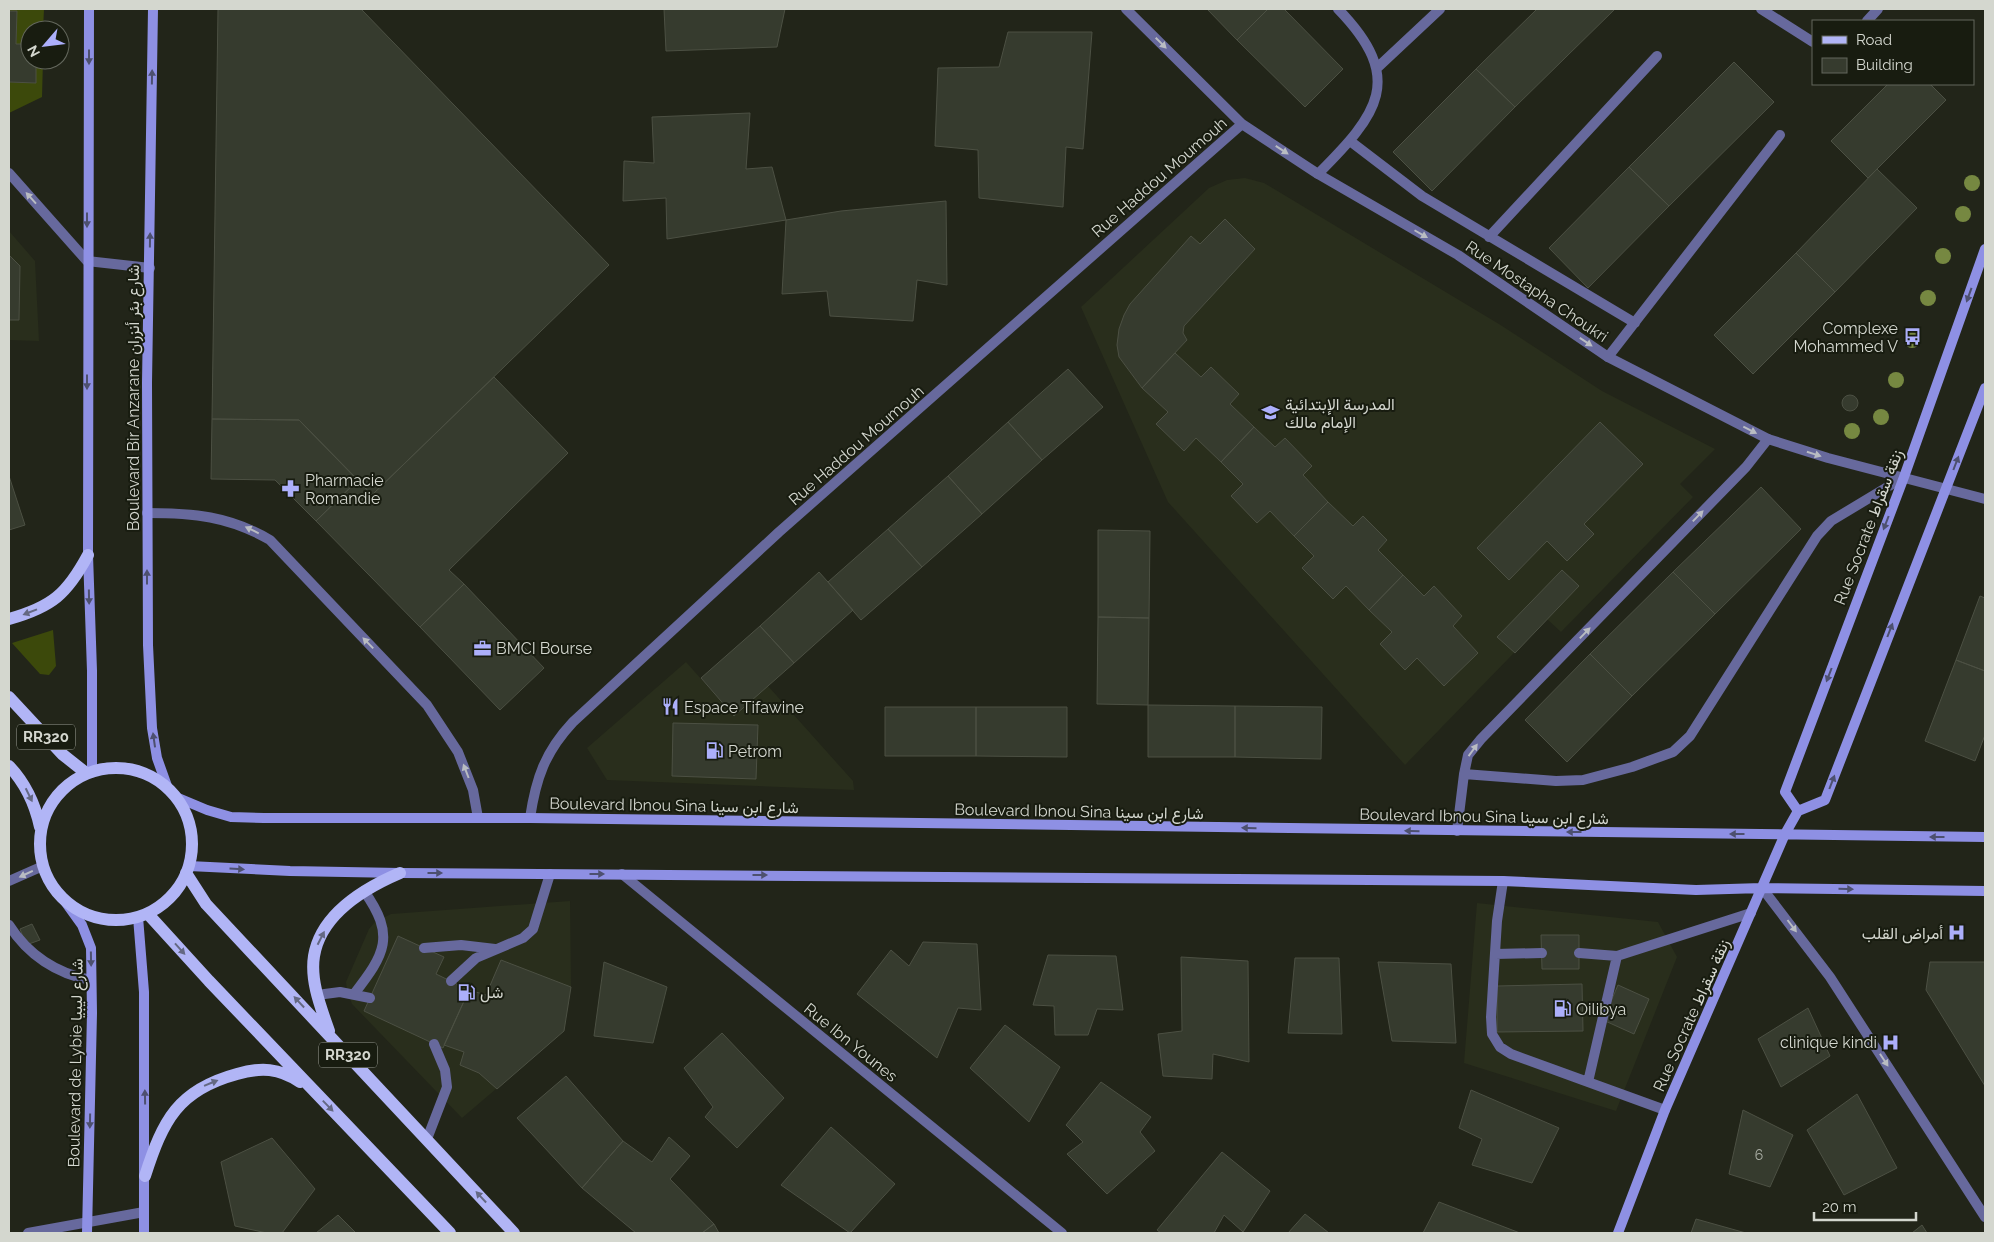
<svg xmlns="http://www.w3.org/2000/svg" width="1994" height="1242" font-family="Raleway,Vazirmatn,sans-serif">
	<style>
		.built { fill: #292e1c }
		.green { fill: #3c490b }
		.building { fill: #363b2e; stroke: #4c5043 }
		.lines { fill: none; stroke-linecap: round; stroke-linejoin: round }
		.lane { stroke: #67699d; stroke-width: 10 }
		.street { stroke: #67699d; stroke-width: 10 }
		.secondary { stroke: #8e90e4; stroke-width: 10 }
		.primary { stroke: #b1b5f6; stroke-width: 12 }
		.tree { fill: #768841 }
		.oneway { fill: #b9bcc2 }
		.oneway2 { fill: #4d506f }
		.oneway3 { fill: #646883 }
		.labels { text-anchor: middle; stroke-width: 4; stroke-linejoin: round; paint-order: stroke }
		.number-label { font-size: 14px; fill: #acb0a7 }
		.shield { fill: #181c10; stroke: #9c9f96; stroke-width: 1 }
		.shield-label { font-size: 15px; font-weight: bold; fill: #d4d7cf }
		.street-label { font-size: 16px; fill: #d4d7cf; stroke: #181c10 }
		.poi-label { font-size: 16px; fill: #d4d7cf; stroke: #181c10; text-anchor: start }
	</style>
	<rect width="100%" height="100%" fill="#222519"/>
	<path class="built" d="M1245,178L1264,183L1499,324L1602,391L1715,449L1680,484L1693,497L1561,632L1547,619L1405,765L1168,502L1081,307L1209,188L1227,180Z
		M9,231L35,261L39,341L9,340Z
		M686,662L734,716L768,686L853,781L854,790L607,780L587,748Z
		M570,901L571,987L564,1031L462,1118L352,1004L347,990L346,982L369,929L375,922L391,914Z
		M1477,903L1658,922L1677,957L1616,1111L1464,1063Z"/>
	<path class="green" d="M9,9H44L43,30H30V44H16L17,12L9,11Z
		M36,60H43L42,97L9,113V82L35,83Z
		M53,630L56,666L49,675L40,674L12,643Z"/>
	<path class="building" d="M218,9H361L609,265L372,495L299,420L212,419Z
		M664,9H785L777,47L666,51Z
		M1207,9H1268L1237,40Z
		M1268,9H1284L1343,69L1305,107L1237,40Z
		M1537,9H1615L1515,107L1476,69Z
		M9,11H17L16,44H30V60H36V83L9,82Z
		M1008,32H1092L1083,149L1066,147L1063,207L979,198L978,150L935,146L938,68L999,67Z
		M1734,62L1774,102L1669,206L1629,167Z
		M1476,69L1515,107L1432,191L1393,152Z
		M1888,84H1930L1946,100L1868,178L1831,141Z
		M750,113L746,169L772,167L786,220L667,239L666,198L623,201L624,161L654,163L652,117Z
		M1629,167L1669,206L1588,288L1549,248Z
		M1877,169L1917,208L1835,292L1796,253Z
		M946,201L947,285L917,280L913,321L830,316L827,291L782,294L786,220L841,211Z
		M1225,219L1255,249L1184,326L1183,333L1187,340L1142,388L1119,357L1117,345L1119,329L1124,315L1130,304L1191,236L1200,244Z
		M1796,253L1835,292L1753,374L1714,335Z
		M9,255L20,266L19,320H9Z
		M1175,353L1201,377L1211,367L1239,394L1230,404L1254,427L1221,462L1196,438L1184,451L1156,424L1168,412L1142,388Z
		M1068,369L1103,407L1042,460L1008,422Z
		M494,377L568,453L449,570L464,584L420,627L316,521L358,480L372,495Z
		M1842 403a8 8 0 1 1 16 0a8 8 0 1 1-16 0Z
		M212,419L299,420L358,480L316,521L275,480L211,479Z
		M1008,422L1042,460L982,514L948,476Z
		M1600,422L1643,464L1584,524L1594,534L1567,561L1547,541L1509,580L1477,548Z
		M1254,427L1275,447L1285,438L1312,466L1303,475L1328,502L1294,536L1270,511L1257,523L1231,496L1243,484L1221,462Z
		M9,476L25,525L9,530Z
		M948,476L982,514L922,567L888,529Z
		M1761,487L1801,529L1715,614L1673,572Z
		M1328,502L1353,526L1363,516L1387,540L1378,550L1403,575L1369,610L1346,586L1333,599L1302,568L1314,556L1294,536Z
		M888,529L922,567L861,620L828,582Z
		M1098,530L1150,531L1149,618L1098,617Z
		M1562,570L1579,586L1515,653L1497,637Z
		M819,572L853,610L794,663L760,626Z
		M1673,572L1715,614L1632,696L1590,654Z
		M1403,575L1424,596L1434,586L1462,616L1453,626L1478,653L1444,686L1417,658L1405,670L1380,644L1392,632L1369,610Z
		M464,584L544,668L500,710L420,627Z
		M1980,596L1985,598V671L1956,660Z
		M1098,617L1149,618L1148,705L1097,704Z
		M760,626L794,663L734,716L701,678Z
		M1590,654L1632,696L1567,762L1525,720Z
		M1956,660L1985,671V735L1975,761L1925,741Z
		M1148,705L1235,706V757H1148Z
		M1235,706L1322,707L1321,759L1235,757Z
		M885,707H976V756H885Z
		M976,707H1067V757L976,756Z
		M673,723L758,725L756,779L672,776Z
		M32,924L40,940L26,945L20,929Z
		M1541,935H1579V969H1542Z
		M398,936L444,957L436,974L469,990L443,1048L364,1011Z
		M923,942L977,944L981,1010L958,1008L937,1058L857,994L891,950L909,966Z
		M1048,955L1116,956L1123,1010L1097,1009L1088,1035H1055L1054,1006L1033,1005Z
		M1181,957L1248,961L1249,1062L1213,1054L1212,1079L1163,1076L1158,1034L1182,1031Z
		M1295,958H1339L1342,1034L1288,1033Z
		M501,960L571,987L564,1031L497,1089L479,1073L460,1065L464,1052L444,1045L469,990L486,995Z
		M604,962L667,987L653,1043L594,1036Z
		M1378,962L1451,964L1456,1043L1392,1041Z
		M1930,962H1985V1086L1926,990Z
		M1582,984L1583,1031L1497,1032V986Z
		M1618,985L1649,999L1634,1034L1603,1020Z
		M1808,1008L1830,1056L1781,1087L1758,1039Z
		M1005,1025L1060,1067L1029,1122L970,1068Z
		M722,1033L784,1098L737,1148L705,1117L713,1107L684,1068Z
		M566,1076L623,1141L582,1188L517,1118Z
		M1101,1082L1151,1117L1140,1132L1155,1151L1107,1194L1067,1154L1083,1142L1066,1125Z
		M1471,1090L1559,1128L1532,1183L1472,1165L1482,1139L1459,1128Z
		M1857,1094L1897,1168L1844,1195L1807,1130Z
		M1743,1110L1793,1135L1770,1187L1729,1174Z
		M831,1127L895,1184L850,1233L781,1185Z
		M669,1137L690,1156L670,1179L714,1224L702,1233H636L582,1188L623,1141L652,1162Z
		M272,1138L315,1189L282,1233H267L235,1226L221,1162Z
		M1222,1152L1270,1191L1243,1232L1224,1215L1214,1233H1161L1157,1230Z
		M1439,1202L1520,1233H1423Z
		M1305,1214L1329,1233H1288Z
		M338,1215L356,1233H316Z
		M1696,1219L1746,1233H1691Z
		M714,1224L719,1233H702Z
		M1922,1225L1927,1233H1912Z"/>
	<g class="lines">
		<path class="lane" d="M1761,9L1813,42
			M1867,21L1878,9
			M1377,68L1440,9
			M1350,141L1422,196L1635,323
			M1318,174C1378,114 1406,79 1338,9
			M1489,237L1657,56
			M1608,357L1780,135
			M147,513C193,513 229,516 270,540L427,705L458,752L473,790L478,818
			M1464,774L1556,781L1583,780L1632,767L1673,752L1690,736L1817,536L1831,521L1904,477
			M1457,831L1464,774L1468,755L1481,739L1746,467L1768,439
			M1503,881L1497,921L1491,1017L1492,1034L1500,1047L1511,1054L1665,1110
			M9,925C28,955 57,974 91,980
			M424,948L461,945L495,949
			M1579,953L1617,956
			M1495,954L1542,953
			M451,981L476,958L523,938L533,929L550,874
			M354,994C385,954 396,936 364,891
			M317,995L340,992L370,998
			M1588,1082L1617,956L1751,913
			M427,1139L447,1087L445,1070L434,1044"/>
		<path class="street" d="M1126,9L1242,124L1318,174L1458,255L1608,357L1768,439L1828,458L1985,499
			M9,173L87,261L150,268
			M530,818C536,778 545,752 573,722L779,532L1242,124
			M622,874L1062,1233
			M9,881L43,866
			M1762,888L1830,977L1985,1217
			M28,1233L144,1212"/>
		<path class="secondary" d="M89,9L88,555L92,671V771
			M153,9L147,383L148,645L152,728L157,758L167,786
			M176,797L207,810L231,817L264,818H530L1985,837
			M1798,811L1785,792L1904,477L1985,249
			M189,866L290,871L400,873L1503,881L1696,890L1762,888L1985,891
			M64,900L82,925L91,948L92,1013L87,1233
			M138,917L144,992V1233
			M1618,1233L1665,1110L1785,834L1798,811L1825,800L1985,388"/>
		<path class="primary" d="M9,619C52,607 67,594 88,555
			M9,697L62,754L86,773
			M9,766C26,784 35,804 40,827
			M40 844a76 76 0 1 1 152 0a76 76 0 1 1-152 0Z
			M186,873L206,904L514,1233
			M148,914L209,981L450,1233
			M329,1031C321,1008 310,981 314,956C321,914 365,888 400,873
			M145,1176C163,1120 178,1090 237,1074C261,1067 279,1068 300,1082"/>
	</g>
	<g class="tree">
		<circle cx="1972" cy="183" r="8"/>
		<circle cx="1963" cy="214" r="8"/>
		<circle cx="1943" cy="256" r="8"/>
		<circle cx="1928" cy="298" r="8"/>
		<circle cx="1912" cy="340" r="8"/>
		<circle cx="1896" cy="380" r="8"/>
		<circle cx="1881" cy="417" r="8"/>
		<circle cx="1852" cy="431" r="8"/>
	</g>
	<defs><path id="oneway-solid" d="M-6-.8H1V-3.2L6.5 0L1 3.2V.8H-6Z" transform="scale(1.25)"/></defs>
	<g class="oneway">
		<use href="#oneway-solid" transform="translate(1161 43) rotate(45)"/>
		<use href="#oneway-solid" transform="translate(1282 150) rotate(33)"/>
		<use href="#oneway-solid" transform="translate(31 198) rotate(-132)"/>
		<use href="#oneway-solid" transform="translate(1421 234) rotate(30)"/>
		<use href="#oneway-solid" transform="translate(1586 342) rotate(34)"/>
		<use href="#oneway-solid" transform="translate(1750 430) rotate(27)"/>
		<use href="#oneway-solid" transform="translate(1814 454) rotate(18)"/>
		<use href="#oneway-solid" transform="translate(1698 516) rotate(-46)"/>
		<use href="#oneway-solid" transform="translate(252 530) rotate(-154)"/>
		<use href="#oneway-solid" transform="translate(1585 633) rotate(-46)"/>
		<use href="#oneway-solid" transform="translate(368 643) rotate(-134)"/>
		<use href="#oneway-solid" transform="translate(1473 750) rotate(-54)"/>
		<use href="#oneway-solid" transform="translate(466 771) rotate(-111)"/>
		<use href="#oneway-solid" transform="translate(26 874) rotate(155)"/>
		<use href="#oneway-solid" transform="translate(1792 926) rotate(53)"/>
		<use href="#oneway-solid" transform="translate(1884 1060) rotate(57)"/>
	</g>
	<g class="oneway2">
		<use href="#oneway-solid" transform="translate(89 57) rotate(90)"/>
		<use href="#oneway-solid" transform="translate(152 77) rotate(-89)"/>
		<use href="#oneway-solid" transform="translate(87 220) rotate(90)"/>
		<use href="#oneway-solid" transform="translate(150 240) rotate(-89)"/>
		<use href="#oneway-solid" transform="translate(1969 295) rotate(110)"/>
		<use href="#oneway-solid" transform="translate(87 382) rotate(90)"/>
		<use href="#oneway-solid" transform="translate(1956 463) rotate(-69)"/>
		<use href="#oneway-solid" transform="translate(1886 523) rotate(111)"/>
		<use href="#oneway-solid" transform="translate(147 577) rotate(-90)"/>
		<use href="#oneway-solid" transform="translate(89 597) rotate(89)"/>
		<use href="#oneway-solid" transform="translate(1890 630) rotate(-69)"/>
		<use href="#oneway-solid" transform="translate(1829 675) rotate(111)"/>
		<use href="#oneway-solid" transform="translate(154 740) rotate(-98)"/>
		<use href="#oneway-solid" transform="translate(1832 782) rotate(-69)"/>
		<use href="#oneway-solid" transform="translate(1249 828) rotate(-179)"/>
		<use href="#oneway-solid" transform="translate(1412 831) rotate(-179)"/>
		<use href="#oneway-solid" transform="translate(1574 832) rotate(-180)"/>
		<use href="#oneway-solid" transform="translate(1737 834) rotate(-180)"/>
		<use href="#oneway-solid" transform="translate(1937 837) rotate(-180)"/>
		<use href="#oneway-solid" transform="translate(237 869) rotate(3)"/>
		<use href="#oneway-solid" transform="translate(435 873)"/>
		<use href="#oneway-solid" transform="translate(597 874)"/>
		<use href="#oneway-solid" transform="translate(760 875)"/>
		<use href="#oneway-solid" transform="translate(1846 889) rotate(1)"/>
		<use href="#oneway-solid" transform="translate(91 959) rotate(89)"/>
		<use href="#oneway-solid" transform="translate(145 1097) rotate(-91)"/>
		<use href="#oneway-solid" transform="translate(90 1121) rotate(91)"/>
	</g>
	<g class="oneway3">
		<use href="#oneway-solid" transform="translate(30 612) rotate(159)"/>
		<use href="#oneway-solid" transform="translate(29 795) rotate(64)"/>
		<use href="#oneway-solid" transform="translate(321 938) rotate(-63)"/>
		<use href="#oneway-solid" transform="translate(180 949) rotate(48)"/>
		<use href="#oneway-solid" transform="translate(299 1002) rotate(-133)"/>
		<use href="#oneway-solid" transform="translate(211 1083) rotate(-22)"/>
		<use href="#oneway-solid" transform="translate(328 1106) rotate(46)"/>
		<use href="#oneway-solid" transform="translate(481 1197) rotate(-133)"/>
	</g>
	<defs>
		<symbol id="bus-bare" viewBox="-9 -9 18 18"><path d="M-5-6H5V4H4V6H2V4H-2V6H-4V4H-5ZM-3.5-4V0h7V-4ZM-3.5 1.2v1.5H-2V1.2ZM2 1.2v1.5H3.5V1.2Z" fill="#acaffb" stroke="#181c10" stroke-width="2.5" paint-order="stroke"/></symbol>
		<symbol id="school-bare" viewBox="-9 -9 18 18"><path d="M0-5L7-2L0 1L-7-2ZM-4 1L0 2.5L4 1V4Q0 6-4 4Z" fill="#acaffb" stroke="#181c10" stroke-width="2.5" paint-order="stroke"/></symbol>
		<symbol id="pharmacy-bare" viewBox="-9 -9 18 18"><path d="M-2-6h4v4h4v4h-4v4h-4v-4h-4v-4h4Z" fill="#acaffb" stroke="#181c10" stroke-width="2.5" paint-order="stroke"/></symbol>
		<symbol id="office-bare" viewBox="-9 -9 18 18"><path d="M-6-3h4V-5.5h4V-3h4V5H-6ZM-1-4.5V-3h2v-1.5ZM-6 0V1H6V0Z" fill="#acaffb" stroke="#181c10" stroke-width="2.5" paint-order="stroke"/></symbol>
		<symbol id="restaurant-bare" viewBox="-9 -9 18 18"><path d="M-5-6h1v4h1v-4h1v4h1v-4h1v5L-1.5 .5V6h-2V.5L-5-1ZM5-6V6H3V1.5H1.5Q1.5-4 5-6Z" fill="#acaffb" stroke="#181c10" stroke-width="2.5" paint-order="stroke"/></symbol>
		<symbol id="fuel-bare" viewBox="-9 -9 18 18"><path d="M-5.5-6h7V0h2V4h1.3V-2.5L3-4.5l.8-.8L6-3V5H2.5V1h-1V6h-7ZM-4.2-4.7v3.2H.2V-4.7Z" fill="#acaffb" stroke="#181c10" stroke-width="2.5" paint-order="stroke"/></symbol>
		<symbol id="hospital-bare" viewBox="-9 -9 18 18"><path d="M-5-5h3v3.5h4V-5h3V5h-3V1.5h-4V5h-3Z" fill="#acaffb" stroke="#181c10" stroke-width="2.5" paint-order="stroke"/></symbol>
	</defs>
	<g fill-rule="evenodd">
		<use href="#bus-bare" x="1900" y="324" width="25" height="25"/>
		<use href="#school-bare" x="1258" y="400" width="25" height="25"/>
		<use href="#pharmacy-bare" x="278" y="476" width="25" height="25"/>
		<use href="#office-bare" x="470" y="636" width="25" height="25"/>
		<use href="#restaurant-bare" x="658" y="694" width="25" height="25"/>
		<use href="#fuel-bare" x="702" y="738" width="25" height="25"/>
		<use href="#hospital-bare" x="1944" y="920" width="25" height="25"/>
		<use href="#fuel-bare" x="454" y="980" width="25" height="25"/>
		<use href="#fuel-bare" x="1550" y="996" width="25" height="25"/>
		<use href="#hospital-bare" x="1878" y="1030" width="25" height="25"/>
	</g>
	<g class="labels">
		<g class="number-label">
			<text x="1759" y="1160">6</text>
		</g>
		<g class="shield">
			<rect x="17" y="724.5" width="58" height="25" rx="4"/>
			<rect x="319" y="1042.5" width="58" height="25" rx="4"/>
		</g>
		<g class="shield-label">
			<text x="46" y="742">RR320</text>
			<text x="348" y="1060">RR320</text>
		</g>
		<g class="street-label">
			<text transform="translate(1159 177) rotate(-41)" y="6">Rue Haddou Moumouh</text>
			<text transform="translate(1537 291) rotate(34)" y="6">Rue Mostapha Choukri</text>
			<text transform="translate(133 398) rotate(-90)" y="6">Boulevard Bir Anzarane شارع بئر أنزران</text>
			<text transform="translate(856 445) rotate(-41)" y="6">Rue Haddou Moumouh</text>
			<text transform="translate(1868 527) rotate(-69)" y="6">Rue Socrate زنقة سقراط</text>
			<text transform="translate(674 805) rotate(1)" y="6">Boulevard Ibnou Sina شارع ابن سينا</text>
			<text transform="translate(1079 811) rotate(1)" y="6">Boulevard Ibnou Sina شارع ابن سينا</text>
			<text transform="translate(1484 816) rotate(1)" y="6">Boulevard Ibnou Sina شارع ابن سينا</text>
			<text transform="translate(1691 1015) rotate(-66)" y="6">Rue Socrate زنقة سقراط</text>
			<text transform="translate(851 1042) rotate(39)" y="6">Rue Ibn Younes</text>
			<text transform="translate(75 1063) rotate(-89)" y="6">Boulevard de Lybie شارع ليبيا</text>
		</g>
		<g class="poi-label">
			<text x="1898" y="334" text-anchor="end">Complexe<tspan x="1898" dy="18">Mohammed V</tspan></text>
			<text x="1285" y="410">المدرسة الإبتدائية<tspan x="1285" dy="18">الإمام مالك</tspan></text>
			<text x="305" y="486">Pharmacie<tspan x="305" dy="18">Romandie</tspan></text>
			<text x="496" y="654">BMCI Bourse</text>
			<text x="684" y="713">Espace Tifawine</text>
			<text x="728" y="757">Petrom</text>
			<text x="1943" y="939" text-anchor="end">أمراض القلب</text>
			<text x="480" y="998">شل</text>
			<text x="1576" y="1015">Oilibya</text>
			<text x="1877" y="1048" text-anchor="end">clinique kindi</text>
		</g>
	</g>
	<rect width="1994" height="1242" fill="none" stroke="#d4d7cf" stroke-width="20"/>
	<rect x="1812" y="20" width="162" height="65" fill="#181c10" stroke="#63675c"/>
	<rect x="1822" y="36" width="25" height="8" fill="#b1b5f6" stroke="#63675c"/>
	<text x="1856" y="45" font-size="15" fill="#d4d7cf">Road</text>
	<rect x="1822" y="58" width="25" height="15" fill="#363b2e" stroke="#63675c"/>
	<text x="1856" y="70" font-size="15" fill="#d4d7cf">Building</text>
	<g transform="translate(45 45) rotate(242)"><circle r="24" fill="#181c10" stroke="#63675c"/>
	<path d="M0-4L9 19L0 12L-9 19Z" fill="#acaffb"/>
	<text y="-8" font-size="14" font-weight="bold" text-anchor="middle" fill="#d4d7cf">N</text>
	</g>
	<path d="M1814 1212v8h102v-8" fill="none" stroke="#d4d7cf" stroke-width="2.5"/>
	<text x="1822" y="1212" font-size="15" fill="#d4d7cf" stroke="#181c10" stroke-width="4" paint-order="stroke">20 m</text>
</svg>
